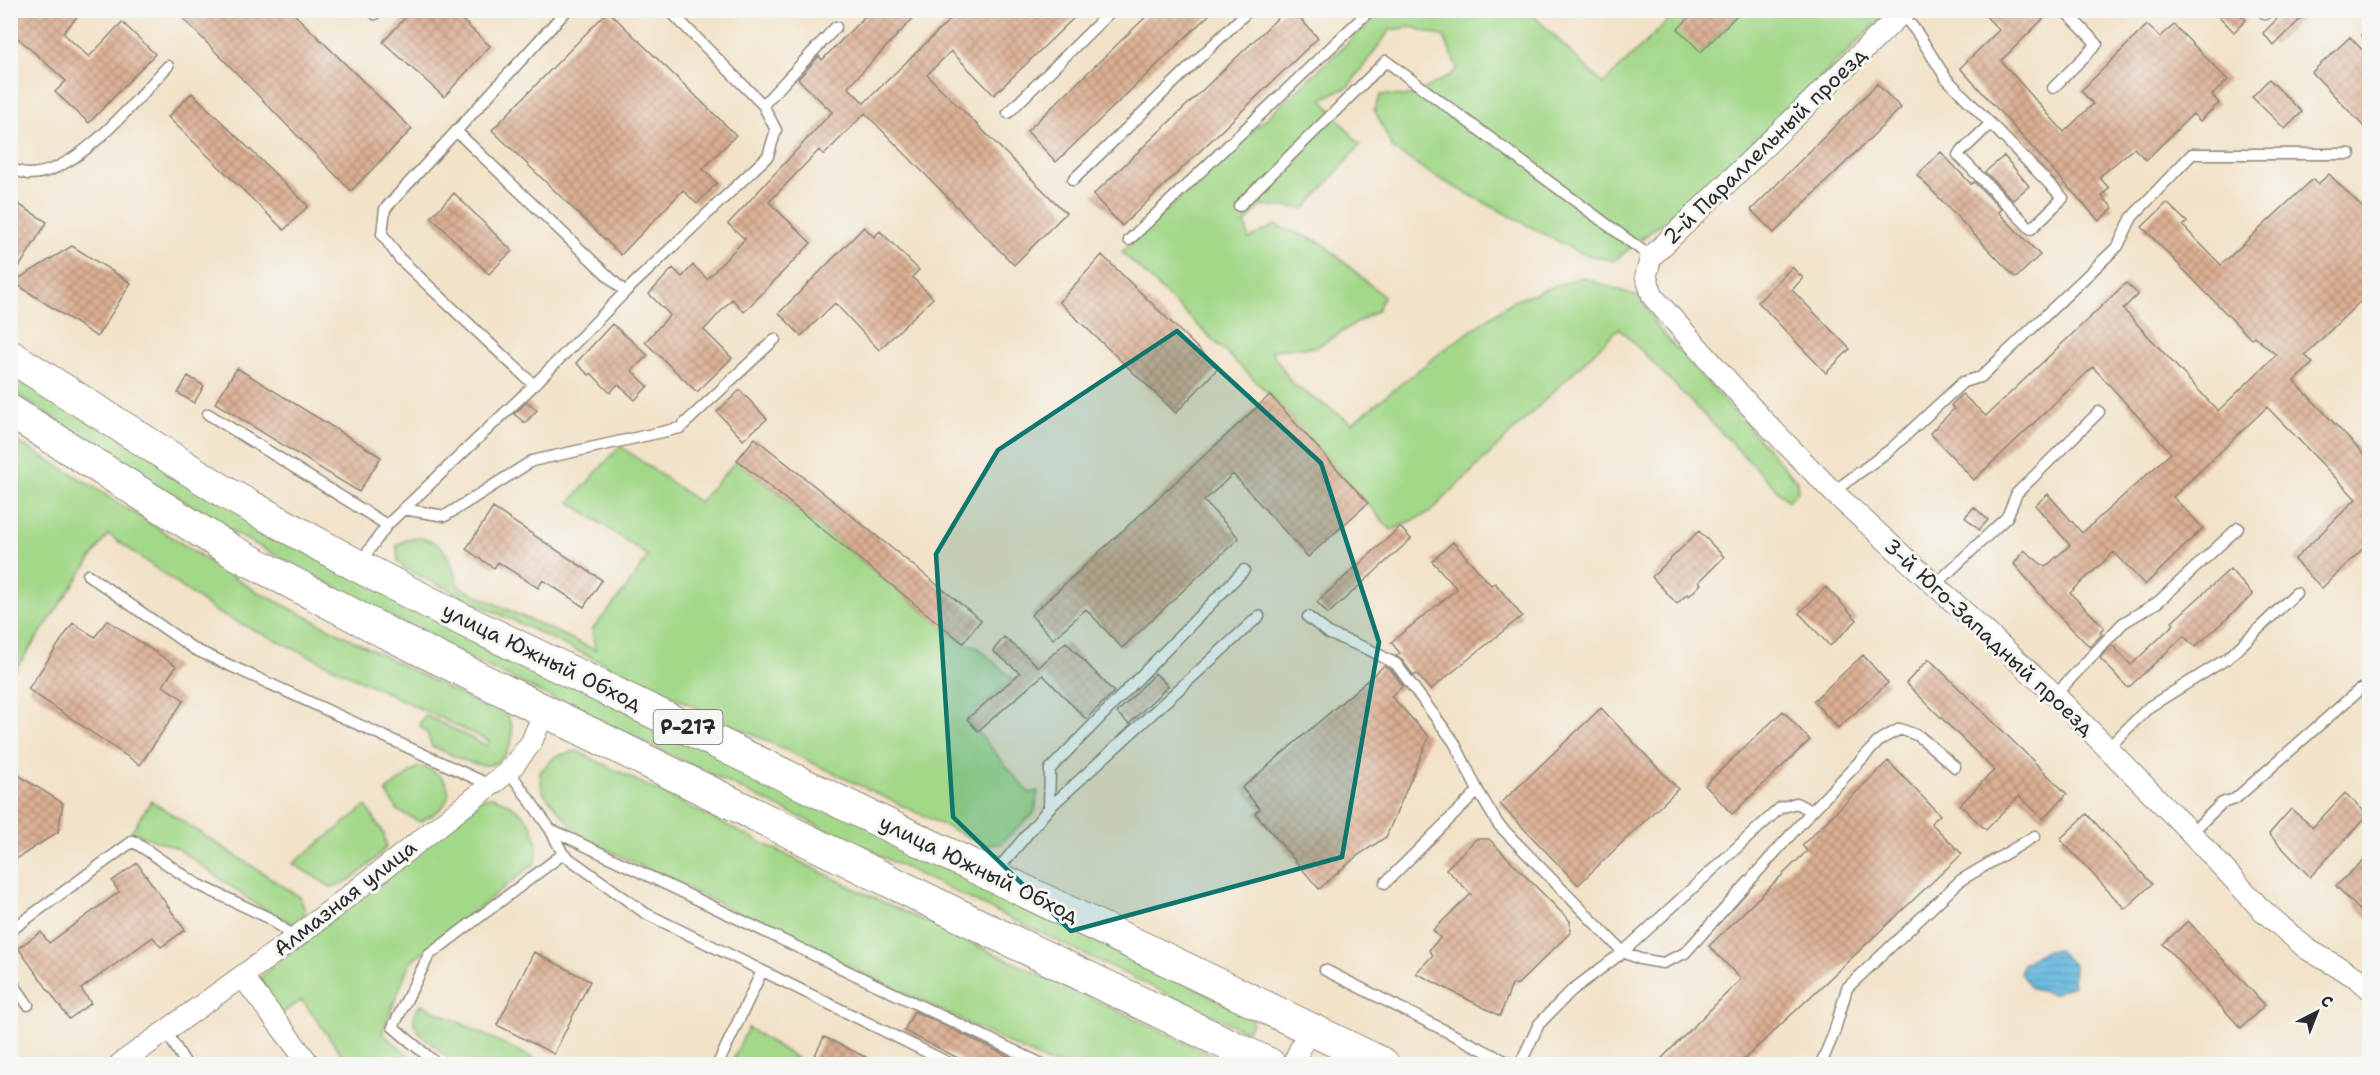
<svg xmlns="http://www.w3.org/2000/svg" width="2380" height="1075" font-family="'Shantell Sans',sans-serif">
	<style>
		.green { fill: #a3d889; stroke: #67825a; stroke-width: 1.5 }
		.water { fill: url(#water-rules); stroke: #487186; stroke-width: 1.5 }
		.building { fill: url(#building-cross-hatch) }
		.lines { fill: none; stroke-linecap: round; stroke-linejoin: round }
		.service-casing { stroke: #8e867a; stroke-width: 13 }
		.minor-casing { stroke: #8e867a; stroke-width: 23 }
		.primary-casing { stroke: #8e867a; stroke-width: 34 }
		.service { stroke: #fff; stroke-width: 10 }
		.minor { stroke: #fff; stroke-width: 21 }
		.primary { stroke: #fff; stroke-width: 32 }
		.marked { fill: #0f766e; fill-opacity: 0.2; stroke: #0f766e; stroke-width: 4.5; stroke-linejoin: round }
		.labels { text-anchor: middle; stroke-width: 6; stroke-linejoin: round; paint-order: stroke }
		.shield { fill: #f6f6f2; stroke: #686867; stroke-width: 1.5 }
		.shield-label { font-size: 20px; font-weight: bold; fill: #2b2b2b }
		.street-label { font-size: 21px; fill: #2b2b2b; stroke: #f6f6f2 }
	</style>
	<defs>
		<pattern id="water-rules" width="6" height="5" patternUnits="userSpaceOnUse" patternTransform="scale(1.5)"><rect width="6" height="5" fill="#64b7e0"/><path d="M0 2.5h6" fill="none" stroke="#5395b6"/></pattern>
		<pattern id="building-cross-hatch" width="8" height="8" patternUnits="userSpaceOnUse" patternTransform="scale(1.5)"><rect width="8" height="8" fill="#dcaf93"/><path d="M0 0l8 8M0 8l8-8" fill="none" stroke="#b38f78"/></pattern>
	</defs>
	<rect width="100%" height="100%" fill="#f6f6f2"/>
	<filter id="ink" filterUnits="userSpaceOnUse"><feTurbulence type="fractalNoise" baseFrequency=".0167" numOctaves="2"/><feDisplacementMap in="SourceGraphic" scale="12" xChannelSelector="R" yChannelSelector="G"/><feConvolveMatrix kernelMatrix="1 2 1 2 8 2 1 2 1" color-interpolation-filters="sRGB"/></filter>
	<filter id="wash" filterUnits="userSpaceOnUse"><feTurbulence type="fractalNoise" baseFrequency=".008" numOctaves="4" result="noise"/><feDisplacementMap in="SourceGraphic" scale="24" xChannelSelector="R" yChannelSelector="G"/><feGaussianBlur stdDeviation="1.35" result="paint"/><feColorMatrix in="noise" values="0 0 0 0 0 0 0 0 0 0 0 0 0 0 0 0 0 1.4 0 .05"/><feComposite in="paint" operator="in"/></filter>
	<g filter="url(#wash)">
		<rect width="100%" height="100%" fill="#f2e2c8"/>
		<path class="green" d="M1382,11H1529L1603,84L1678,11H1696L1701,51L1742,11H1889C1802,98 1711,185 1614,261L1580,253L1436,177L1393,149L1374,109L1381,95L1412,96L1452,74L1457,68L1444,37L1412,27L1390,30L1348,87L1322,99L1360,145L1306,208L1261,206L1245,223L1249,239L1275,225L1322,243L1383,296L1378,310L1317,347L1271,350L1292,384L1352,423L1445,349L1513,301L1581,277L1640,297L1658,328L1797,481L1798,491L1788,501L1619,328L1429,513L1391,530L1270,395L1122,252Z
			M10,372L1252,1017V1022L1249,1029L1244,1031L461,654L236,534L11,391Z
			M11,438L84,481L254,590L486,708L490,702C498,707 505,712 510,721C517,738 507,761 489,765C475,768 446,752 432,746L427,733L419,725L425,715L487,746L489,741L218,613L108,534L11,676Z
			M620,446L699,502L737,460L963,643L976,646L1013,679L967,719L1029,793L1038,791L1035,812L1000,844L985,845L405,569L398,561L397,545C414,534 436,536 447,555C453,564 455,577 459,587L595,650L592,630L628,586L648,556L570,502Z
			M577,751L855,889L1224,1060L1228,1064H1052L585,839L564,817L542,791L540,772L556,756Z
			M418,767C436,767 458,786 444,805C439,812 428,817 420,822L398,811L386,791Z
			M493,797C524,808 543,830 535,863L410,962L382,1033L419,1064H349L302,1000L279,1015L261,989V977L270,969L484,798Z
			M151,801L300,897L305,910L301,920L293,924L257,905L177,848L131,832Z
			M366,806L384,834L386,847C373,862 351,884 331,887L293,864Z
			M421,1004L545,1064H456L421,1035L414,1023L415,1012Z
			M748,1028L804,1063L803,1064H731Z"/>
		<path class="water" d="M2057,949L2074,965L2073,985L2053,994L2032,989L2020,973L2023,964L2042,952Z"/>
		<g id="blocks">
			<path class="building" d="M10,10H83L63,33L89,57L122,22L155,54L89,123L55,92L66,81L10,31Z
				M175,10H290L412,129L351,191Z
				M412,10H451L490,46L444,97L383,42Z
				M871,10H921L848,87L864,103L960,10H1082L994,95L951,51L927,75L1066,213L1014,265L865,113L824,155L819,150L769,202L811,243L744,312L732,299L704,330L732,358L697,392L645,342L670,315L649,294L673,268L682,277L693,265L707,279L745,239L728,224L832,112L798,79L819,56L822,60Z
				M1153,10H1214L1056,162L1027,131Z
				M1286,10H1292L1318,38L1122,226L1093,195Z
				M1696,10H1742L1701,52L1678,29Z
				M1980,10H2052L2001,61L2064,132L2093,104L2081,91L2147,25L2160,37L2174,25L2228,80L2212,95L2219,103L2200,121L2193,114L2146,160L2134,148L2099,177L2109,188L2102,196L2113,208L2099,221L1960,68L1999,30Z
				M2213,10H2237L2246,20L2234,32Z
				M2286,10H2309L2274,46L2263,33Z
				M608,11L736,135L703,169L717,183L697,204L683,190L621,255L492,130Z
				M2350,37L2370,58V133L2312,72Z
				M2269,79L2302,112L2285,129L2252,97Z
				M1877,84L1901,108L1774,233L1751,210Z
				M192,93L308,206L284,230L168,117Z
				M1941,152L1971,184L1974,182L2001,209L1998,212L2040,255L2016,278L1917,175Z
				M2004,156L2029,186L2013,200L1985,172Z
				M2329,174L2370,215V292L2305,355L2313,363L2294,381L2370,461V542L2322,588L2294,560L2356,499L2267,407L2173,497L2203,528L2145,585L2114,552L2070,593L2104,627L2100,632L2102,634L2090,647L2060,617L2014,564L2024,550L2045,567L2070,545L2035,505L2048,494L2082,533L2171,453L2093,367L1974,480L1930,433L1954,409L1951,405L1962,394L1986,416L2126,283L2138,294L2123,309L2218,411L2276,355L2254,336L2251,339L2142,227L2167,203L2187,222L2183,226L2221,265L2313,179L2318,184Z
				M454,193L512,251L489,274L431,217Z
				M10,199L47,222L10,282Z
				M864,227L874,237L880,231L919,270L912,277L933,298L879,350L835,303L801,336L779,313Z
				M72,246L131,283L97,337L13,282Z
				M1102,255L1218,368L1176,413L1059,302Z
				M1792,267L1803,278L1792,290L1850,349L1826,373L1758,302Z
				M612,324L648,355L632,371L648,386L635,400L618,384L610,393L591,373L589,375L576,363Z
				M237,368L381,457L359,492L215,403Z
				M188,376L204,386L194,403L178,393Z
				M740,390L767,419L743,440L717,412Z
				M1270,395L1368,503L1308,557L1233,474L1204,501L1239,538L1122,648L1086,609L1053,639L1031,615Z
				M527,402L537,410L525,423L514,414Z
				M755,438L981,620L963,643L737,460Z
				M1974,507L1988,520L1979,530L1965,517Z
				M493,508L602,580L584,607L543,580L538,588L498,562L494,568L466,549Z
				M1400,527L1411,539L1328,614L1317,602Z
				M1699,531L1724,557L1699,582L1701,584L1689,596L1687,594L1677,604L1652,577Z
				M1453,542L1491,585L1495,583L1522,616L1430,690L1417,674L1414,676L1402,660L1396,656L1400,653L1391,642L1457,589L1432,561Z
				M2230,569L2253,595L2195,647L2184,636L2128,688L2100,658L2112,645L2131,665L2174,624L2172,622Z
				M1826,587L1857,620L1830,646L1799,613Z
				M107,620L176,666L163,686L184,700L140,765L28,689L73,623L95,637Z
				M1004,637L1039,667L1066,642L1114,692L1086,719L1043,675L978,731L967,719L1020,673L993,651Z
				M1863,655L1888,683L1838,728L1813,701Z
				M1929,659L2067,794L2043,819L2019,796L1986,830L1960,805L1994,770L1906,683Z
				M1384,666L1391,670L1403,686L1391,696L1429,737L1386,837L1357,856L1319,889L1255,813L1260,809L1242,788Z
				M1155,673L1168,686L1129,724L1117,713Z
				M1601,708L1678,789L1578,885L1500,804Z
				M1783,711L1810,740L1732,814L1705,785Z
				M1888,761L1940,815L1931,823L1962,854L1738,1065H1699L1693,1058L1686,1065H1655L1741,979L1709,946L1807,851L1802,845Z
				M10,770L63,803L58,832L10,863Z
				M2345,793L2368,815L2310,877L2269,834L2291,809L2313,827Z
				M2087,814L2152,884L2125,909L2060,839Z
				M1476,839H1489L1570,921V933L1518,984L1512,985L1500,1016L1416,973L1433,955L1429,950L1440,938L1433,930L1471,894L1446,869Z
				M2370,854V921L2336,886Z
				M137,863L185,930L161,947L153,937L81,989L91,1003L69,1019L18,948L41,932L49,943L119,892L112,881Z
				M2188,921L2265,1005L2241,1028L2163,944Z
				M534,952L590,981L554,1054L497,1025Z
				M914,1011L1026,1065H972L904,1031Z
				M824,1037L882,1065H810Z"/>
		</g>
	</g>
	<g filter="url(#ink)">
		<use href="#blocks" fill-opacity="0" stroke="#8e867a" stroke-width="1.5"/>
		<g class="lines">
			<defs>
				<path id="service" d="M375,14L378,10
					M1902,14L1916,31L1946,78L2063,198L2031,229L1958,155L1990,124
					M2265,14L2267,10
					M2368,35L2370,37
					M2053,88L2097,44L2064,10
					M763,105L836,27
					M1008,113L1112,10
					M456,131L625,292
					M10,169C16,170 23,173 28,174C78,175 136,99 168,66
					M1073,180L1249,10
					M1239,206L1386,61L1651,257
					M1129,240L1370,10
					M534,385L399,258L382,234L385,209L567,10
					M208,414L387,525
					M1833,492L1891,449L1963,382L1981,377L2118,246L2132,217L2192,154H2350
					M403,509L445,516L532,461L680,428L775,339
					M359,564L387,525L534,385L625,292L768,156L776,130L763,105L669,10
					M88,575L194,649L490,785
					M1934,586L2007,517L2017,493L2099,412
					M1308,617L1330,634L1368,649L1396,664L1454,742L1478,791L1498,824L1623,952L1640,959L1663,963L1685,953L1812,811
					M2055,695L2123,623L2158,602L2238,528
					M2107,749L2149,707L2228,658L2296,593
					M509,771L550,829L563,854L645,913L951,1064
					M1049,808L1259,616
					M550,829L1042,1064
					M2191,833L2222,803L2235,799L2359,690L2370,686
					M995,873L1049,808L1050,769L1244,570
					M1385,883L1478,791
					M10,931L133,841L195,883L269,918L295,938
					M1325,970L1511,1064
					M10,979L28,1005
					M166,1031L186,1064
					M437,1064L393,1027L429,955L563,854
					M718,1064L762,971
					M1520,1064L1539,1024L1571,991L1623,952L1780,808L1796,803L1812,811L1881,739L1900,729L1919,736L1955,767
					M1821,1064L1834,1033L1847,988L1961,880L2035,836"/>
				<path id="minor" d="M1905,10L1651,257L1646,276L1653,297L1760,417L1833,492L2055,695L2191,833L2260,908L2307,949L2357,978L2370,989
					M242,976L309,1064
					M120,1064L295,938L509,771L531,743L545,710
					M1293,1064L1309,1030"/>
				<path id="primary" d="M10,356L228,494L358,566L465,621L1383,1064
					M10,411L232,551L387,633L1001,936L1269,1064"/>
			</defs>
			<use href="#service" class="service-casing"/>
			<use href="#minor" class="minor-casing"/>
			<use href="#primary" class="primary-casing"/>
			<use href="#service" class="service"/>
			<use href="#minor" class="minor"/>
			<use href="#primary" class="primary"/>
		</g>
	</g>
	<path class="marked" d="M1177,331L1321,463L1379,642L1342,857L1071,931L953,817L936,554L998,450Z"/>
	<g class="labels">
		<rect class="shield" x="653.5" y="710" width="69" height="34" rx="4.5"/>
		<g class="shield-label">
			<text x="688" y="734">Р-217</text>
		</g>
		<g class="street-label">
			<text transform="translate(1765 146) rotate(-44)" y="7">2-й Параллельный проезд</text>
			<text transform="translate(1989 637) rotate(43)" y="7">3-й Юго-Западный проезд</text>
			<text transform="translate(542 657) rotate(26)" y="7">улица Южный Обход</text>
			<text transform="translate(979 869) rotate(26)" y="7">улица Южный Обход</text>
			<text transform="translate(345 898) rotate(-38)" y="7">Алмазная улица</text>
		</g>
	</g>
	<rect width="2380" height="1075" fill="none" stroke="#f6f6f2" stroke-width="36"/>
	<g transform="translate(2317 1012) rotate(42)" stroke="#f6f6f2" stroke-width="4.5" paint-order="stroke">
	<path d="M0-4.5L10 22L0 15L-10 22Z" fill="#2b2b2b"/>
	<text y="-9" font-size="16" font-weight="bold" text-anchor="middle" fill="#2b2b2b">С</text>
	</g>
</svg>
